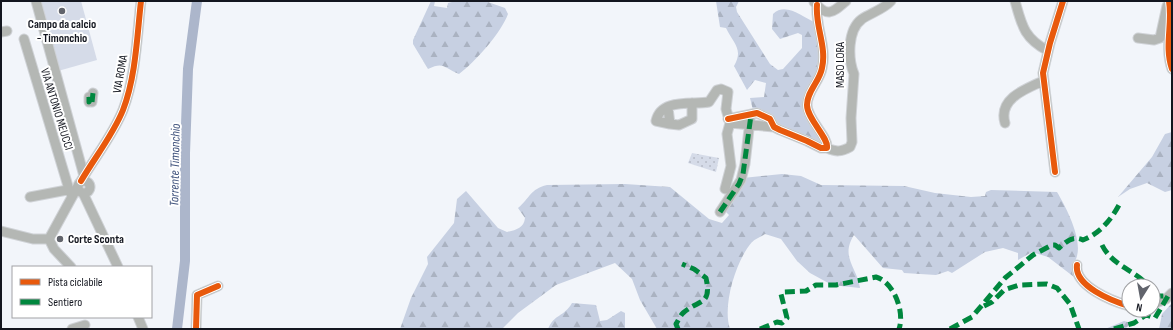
<svg xmlns="http://www.w3.org/2000/svg" width="1173" height="330" font-family="'Sofia Sans Condensed',sans-serif">
	<style>
		.grass { fill: #d5dbe8 }
		.forest { fill: url(#forest-firs) }
		.park { fill: url(#park-dots) }
		.lines { fill: none; stroke-linecap: round; stroke-linejoin: round }
		.river { stroke: #acb6cb; stroke-width: 10 }
		.minor-casing { stroke: #cfd2d6; stroke-width: 11 }
		.minor { stroke: #b4b7b4; stroke-width: 9 }
		.quiet { stroke: #00873e; stroke-width: 5; stroke-dasharray: 10 5; stroke-linecap: butt }
		.cycleway-casing { stroke: #fff; stroke-width: 8 }
		.cycleway { stroke: #e8590c; stroke-width: 6 }
		.poi-dot { fill: #61646c; stroke: #fff; stroke-width: 1.5 }
		.labels { text-anchor: middle; stroke-width: 4; stroke-linejoin: round; paint-order: stroke }
		.poi-label { font-size: 12px; font-weight: bold; fill: #13161f; stroke: #fff }
		.street-label { font-size: 12px; fill: #13161f; stroke: #fff }
		.water-label { font-size: 13px; font-style: italic; fill: #40537d; stroke: #fff }
	</style>
	<defs>
		<pattern id="forest-firs" width="22" height="20" patternUnits="userSpaceOnUse"><rect width="22" height="20" fill="#c7d0e2"/><path d="M5 1l3.5 6h-7zM16 11l3.5 6h-7z" fill="#aab2c1"/></pattern>
		<pattern id="park-dots" width="8" height="8" patternUnits="userSpaceOnUse"><rect width="8" height="8" fill="#d5dbe8"/><path d="M2 2h.1M6 6h.1" fill="none" stroke="#b6bbc7" stroke-width="1.8" stroke-linecap="round"/></pattern>
	</defs>
	<rect width="100%" height="100%" fill="#f2f5fa"/>
	<path class="grass" d="M38,1H81L97,60L58,71Z"/>
	<path class="forest" d="M431,1H435L434,6L447,8L448,3L452,2L485,1L505,8L508,14C501,33 475,62 459,74C444,68 444,61 428,69L413,44V40Z
		M716,1H739L736,7L737,12L770,64L778,70L783,69L802,48V35L798,33L780,39L772,29L773,14C786,1 803,18 815,22L820,64L805,100L826,146C816,142 790,134 783,128C772,119 769,108 753,110L750,98L764,97L766,83L755,80L747,90L734,66C744,49 733,43 726,28L720,27Z
		M1172,132V190L1165,192L1147,183L1130,189L1118,197L1152,157L1165,134Z
		M782,174L801,176L821,185L904,186L935,193L971,197L985,196L986,192L991,190L1057,192C1066,207 1082,238 1077,256C1075,264 1070,268 1074,277L1048,257L1032,252L1018,260V253L1003,248L985,252L952,273L948,271L936,275L904,273L902,270L883,268L854,235C840,257 857,267 860,288L832,285L810,273L797,261L781,239L765,234C761,237 755,239 752,242C736,260 722,306 730,329H657L640,300L632,279L615,263L556,285L518,313L502,329H400L411,298L428,264L427,257L454,223L457,199L466,191L498,228L507,232C516,230 524,228 525,218L518,208C530,198 530,189 547,185L625,184L670,187L709,219L722,223L729,215L725,211L743,178Z
		M572,303L596,305L600,321L607,320L621,311L625,313V329H548C554,314 564,317 572,303Z
		M1172,303V329H1159L1162,314Z
		M1124,321L1131,323L1125,329H1105Z"/>
	<path class="park" d="M692,153L719,158L716,172L688,163Z"/>
	<g class="lines">
		<path class="river" d="M177,329L185,261V153L188,69L197,1"/>
		<defs>
			<path id="minor" d="M36,1L84,176
				M1015,1C1022,26 1024,38 1048,51
				M1169,1C1173,24 1164,46 1172,69
				M814,2C828,18 832,13 846,1
				M1,32L7,31
				M1138,38L1154,40L1160,38L1167,6
				M24,39L68,186
				M89,97V102L93,93L92,102
				M668,108L670,124L679,125L692,119V103
				M728,119L757,113L770,119L774,127L780,130L807,141L821,148H827C829,138 807,119 807,105C807,91 820,81 822,68C827,47 815,26 817,5
				M1005,123C998,99 1025,89 1043,81
				M670,124L656,121C661,98 692,105 709,102L717,90L721,89L728,92L726,109L730,123L774,127
				M827,148C836,152 841,152 850,147L852,142L851,118L854,74C848,59 847,30 862,19C871,13 884,9 891,1
				M1055,172L1043,73L1050,43L1063,1
				M78 187a6 6 0 1 1 12 0a6 6 0 1 1-12 0Z
				M81,181C95,157 113,135 123,110C136,76 137,36 141,1
				M725,189L731,166L727,134L730,123
				M83,193L118,267
				M30,197L67,190L70,192L72,196
				M720,212L741,180L745,164L750,120
				M1,231L33,239H49
				M49,239L78,186
				M49,239L54,249L71,267
				M1077,265C1074,286 1112,301 1129,306
				M1153,304L1166,299L1172,293
				M138,317L143,329
				M72,329L85,325
				M196,329L197,295L218,286"/>
		</defs>
		<use href="#minor" class="minor-casing"/>
		<use href="#minor" class="minor"/>
		<path class="quiet" d="M89,97V102L93,93L92,102
			M720,212L739,184L743,174L751,115
			M1102,245C1113,267 1136,270 1148,286
			M984,306L992,302L1004,290L1019,285L1047,284L1057,288L1070,304L1079,329
			M678,329L676,324C678,321 680,316 683,313C699,299 712,306 706,278L694,269L682,264
			M760,329L777,322L782,323L787,318L781,294L783,292L806,291L816,285H836L876,277C894,282 905,312 899,329
			M950,329L972,317L1005,278L1033,255L1052,245H1055L1059,248C1066,242 1072,235 1083,240C1099,234 1111,220 1119,205
			M1114,329L1134,323L1146,315L1155,318L1168,296H1158L1153,294"/>
		<defs>
			<path id="cycleway" d="M1169,1C1173,24 1164,46 1172,69
				M728,119L757,113L770,119L774,127L780,130L807,141L821,148H827C829,138 807,119 807,105C807,91 820,81 822,68C827,47 815,26 817,5
				M1055,172L1043,73L1050,43L1063,1
				M81,181C95,157 113,135 123,110C136,76 137,36 141,1
				M1077,265C1074,286 1112,301 1129,306
				M196,329L197,295L218,286"/>
		</defs>
		<use href="#cycleway" class="cycleway-casing"/>
		<use href="#cycleway" class="cycleway"/>
	</g>
	<g class="poi-dot">
		<circle cx="62" cy="11" r="4"/>
		<circle cx="60" cy="239" r="4"/>
	</g>
	<g class="labels">
		<g class="poi-label">
			<text x="62" y="28">Campo da calcio<tspan x="62" dy="14">- Timonchio</tspan></text>
			<text x="68" y="243" text-anchor="start">Corte Sconta</text>
		</g>
		<g class="street-label">
			<text transform="translate(840 65) rotate(-90)" y="4">MASO LORA</text>
			<text transform="translate(120 74) rotate(-80)" y="4">VIA ROMA</text>
			<text transform="translate(57 109) rotate(73)" y="4">VIA ANTONIO MEUCCI</text>
		</g>
		<g class="water-label">
			<text transform="translate(174 165) rotate(-89)" y="5">Torrente Timonchio</text>
		</g>
	</g>
	<rect width="1173" height="330" fill="none" stroke="#13161f" stroke-width="4"/>
	<rect x="12" y="266" width="140" height="52" fill="#ffffff" stroke="#a1a2a5"/>
	<rect x="20" y="279" width="20" height="6" fill="#e8590c" stroke="#a1a2a5"/>
	<text x="48" y="286" font-size="12" fill="#13161f">Pista ciclabile</text>
	<rect x="20" y="299" width="20" height="6" fill="#00873e" stroke="#a1a2a5"/>
	<text x="48" y="306" font-size="12" fill="#13161f">Sentiero</text>
	<g transform="translate(1141 298) rotate(191)"><circle r="19" fill="#ffffff" stroke="#a1a2a5"/>
	<path d="M0-3L7 15L0 10L-7 15Z" fill="#61646c"/>
	<text y="-6" font-size="11" font-weight="bold" text-anchor="middle" fill="#13161f">N</text>
	</g>
</svg>
